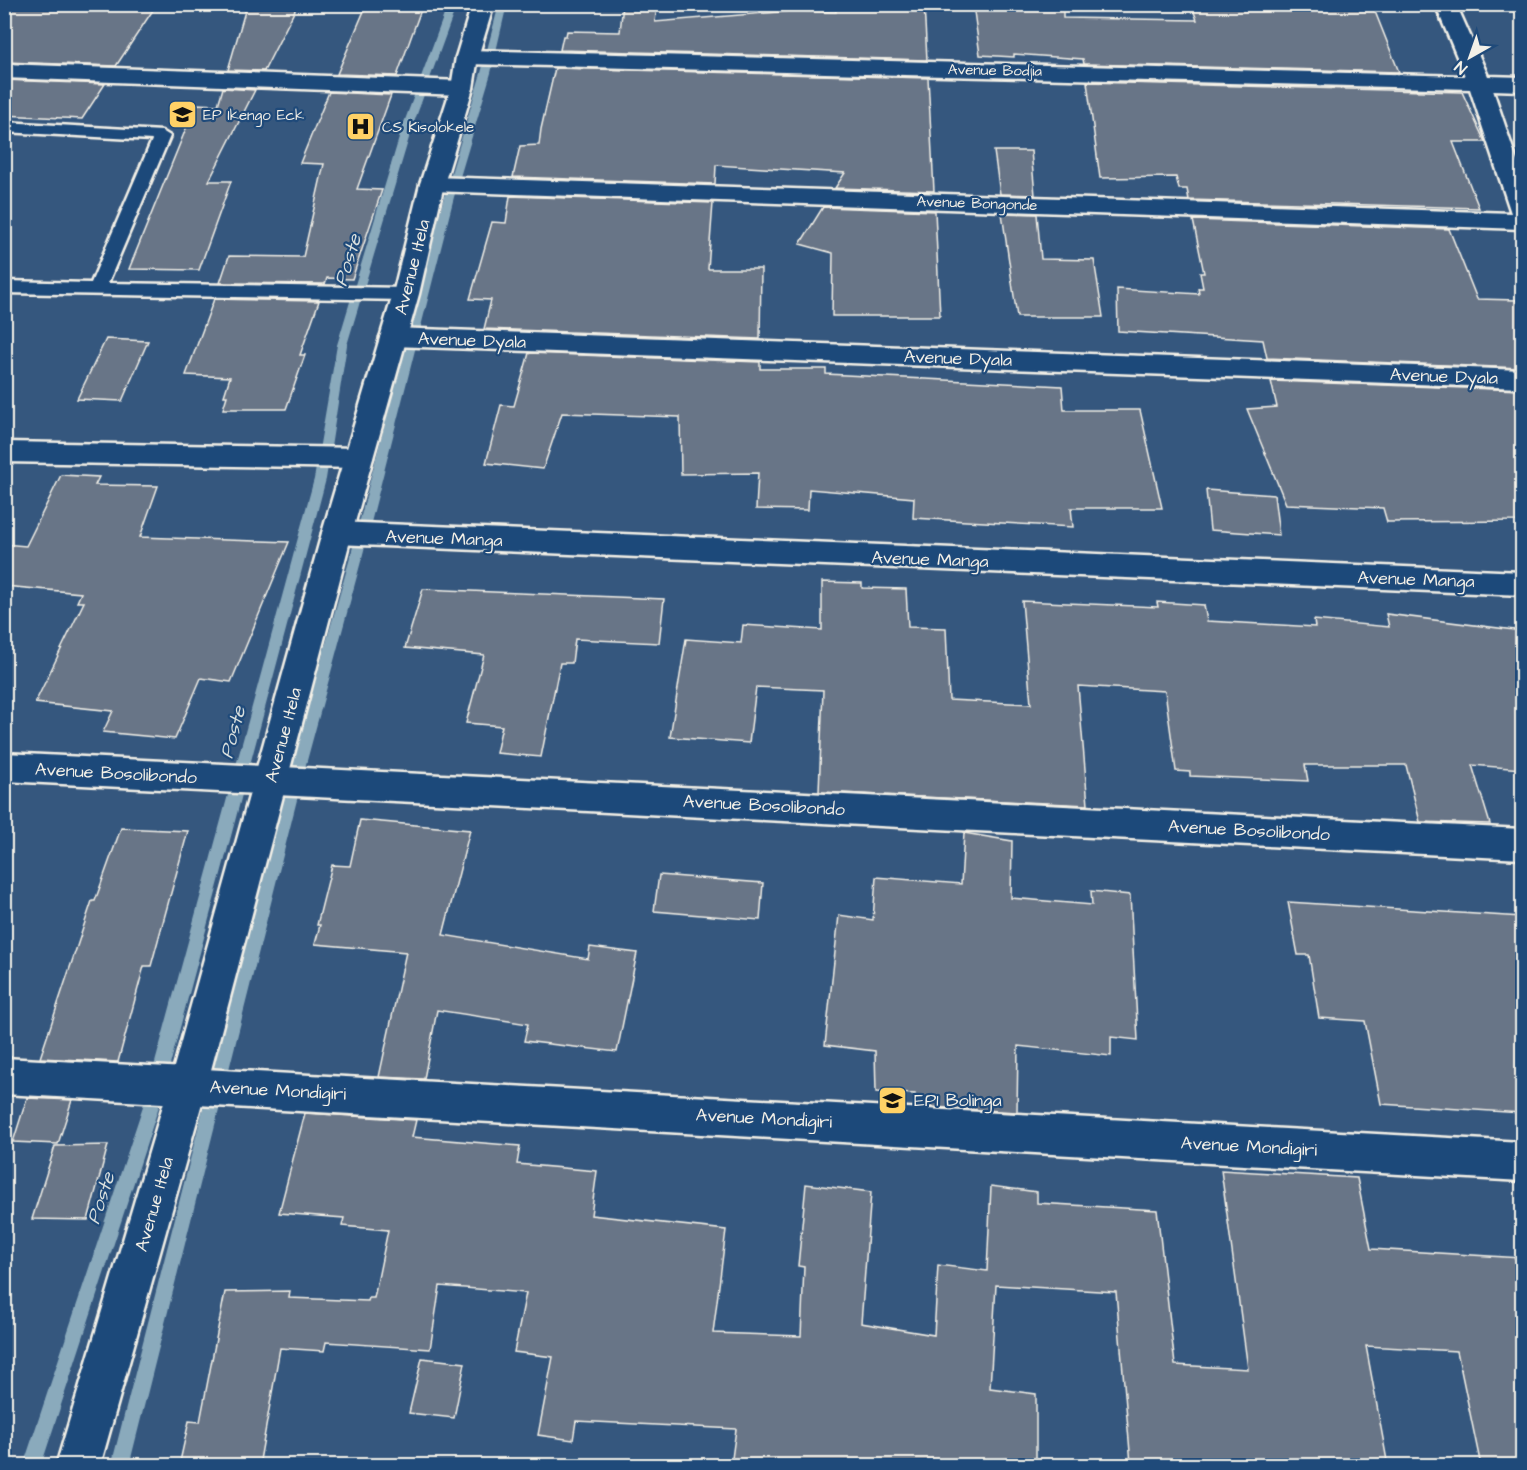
<svg xmlns="http://www.w3.org/2000/svg" width="1527" height="1470" font-family="'Architects Daughter',sans-serif">
	<style>
		.lines { fill: none; stroke-linecap: round; stroke-linejoin: round }
		.stream { fill: #8aaabc; fill-rule: evenodd }
		.building { fill: #687487; stroke: #f4f1e8; stroke-width: 1.5 }
		.lane-casing { stroke: #f4f1e8; stroke-width: 5 }
		.street-casing { stroke: #f4f1e8; stroke-width: 5 }
		.secondary-casing { stroke: #f4f1e8; stroke-width: 5 }
		.lane { fill: #1f4a7a; fill-rule: evenodd }
		.street { fill: #1f4a7a; fill-rule: evenodd }
		.secondary { fill: #1f4a7a; fill-rule: evenodd }
		.labels { text-anchor: middle; stroke-width: 4.5; stroke-linejoin: round; paint-order: stroke }
		.far-street-label { font-size: 15px; fill: #f4f1e8; stroke: #1f4a7a }
		.far-poi-label { font-size: 15px; fill: #f4f1e8; stroke: #1f4a7a; text-anchor: start }
		.street-label { font-size: 18px; fill: #f4f1e8; stroke: #1f4a7a }
		.poi-label { font-size: 18px; fill: #f4f1e8; stroke: #1f4a7a; text-anchor: start }
		.water-label { font-size: 20px; font-style: italic; fill: #d9dfdd; stroke: #1f4a7a }
	</style>
	<rect width="100%" height="100%" fill="#35577e"/>
	<filter id="ink" filterUnits="userSpaceOnUse"><feTurbulence type="fractalNoise" baseFrequency=".0167" numOctaves="2"/><feDisplacementMap in="SourceGraphic" scale="12" xChannelSelector="R" yChannelSelector="G"/><feConvolveMatrix kernelMatrix="1 2 1 2 8 2 1 2 1" color-interpolation-filters="sRGB"/></filter>
	<g filter="url(#ink)">
		<g class="lines">
			<path class="stream" d="M448,4H457L412,128L347,345L326,479L160,1103L41,1466H23L144,1103L314,479L337,345L402,128Z
				M499,4H507L491,73L454,197L363,554L305,768L129,1466H111L291,768L351,554L444,197L481,73Z"/>
		</g>
		<path class="building" d="M4,4H157L116,66L4,62Z
			M247,4H298L264,71L228,70Z
			M367,4H423L397,76L337,74Z
			M623,4H657L655,22L791,11L836,12L835,4H924L927,60L560,50L563,36H566L567,31L620,32Z
			M973,4H1058V9L1063,10V18L1197,20L1191,4H1372L1399,72L1084,64L1083,59L1014,54V57L980,55Z
			M555,68L928,78L934,191L835,188L845,173L716,165L715,184L513,177L520,146L539,145L541,129Z
			M4,80L105,84L82,119L4,115Z
			M1087,82L1462,92L1485,142H1453L1479,208L1189,200L1187,189H1179L1176,177L1100,178Z
			M223,88L255,90L209,181H231L199,270L129,269L196,104L218,105Z
			M329,92L391,95L357,189L382,190L352,279L327,278L325,284L220,283L229,256L303,257L324,164L300,163Z
			M994,151H1031L1035,195L1000,194Z
			M510,196L713,203L708,269H761L760,339L484,329L491,300L470,299L492,222L506,223Z
			M823,207L935,211L940,316H832L833,253L800,244Z
			M1002,213L1037,214L1041,259L1094,260L1103,317H1017Z
			M1193,220L1449,229L1477,299L1517,300L1522,315V368L1267,358L1263,340L1118,331L1117,289L1199,294L1198,288H1203L1200,273H1204Z
			M214,299L319,301L300,355H305L286,409H223L227,396H224L230,377L186,375Z
			M106,339L148,341L122,401L77,399Z
			M529,353L760,362V369H826V374L1062,386L1064,410H1140L1162,508H1071L1073,527L913,518L914,498L809,489L808,510L756,509L758,473L681,474L680,417L562,413L543,469L486,463L501,405L514,406Z
			M1271,381L1522,390V521L1387,522L1383,508L1286,504L1247,409L1277,407Z
			M61,475L99,477L95,485L158,486L140,537L289,542L231,682L201,678L175,739L103,732L113,711L35,703L84,602H77L81,593L4,586V544L26,546Z
			M1206,490L1274,495L1279,535L1210,530Z
			M822,582L862,583V588L906,589L908,627L946,628L949,700L1031,704L1022,601L1158,607L1157,602L1204,605L1207,621L1315,627L1314,620L1389,627L1386,614L1522,631V769L1472,765L1490,824L1420,822L1406,765H1305L1308,781L1190,776V772L1176,771L1165,691L1078,686L1088,805L819,792L823,690L756,687L749,743L670,737L686,639L741,643L743,625L822,630Z
			M423,589L664,599L659,643L575,639L572,663H560L541,757L496,753L502,726L466,723L484,655L405,648Z
			M360,820L470,830L443,935L588,959L590,947L637,953L617,1052L524,1041L528,1024L437,1010L424,1079L379,1077L406,952L315,944L320,925H317L332,865L350,866Z
			M121,828L188,831L151,966H144L118,1062L40,1058L92,901H95Z
			M964,833L1012,841L1011,898L1092,905L1091,891L1130,895L1138,1040L1111,1037V1056L1018,1046L1017,1112L914,1106L915,1094L876,1092L875,1051L825,1045L839,915L873,920L876,877L961,884Z
			M659,875L763,883L760,920L654,911Z
			M1288,902L1522,917V1113L1381,1104L1365,1021L1319,1018L1309,955H1298Z
			M27,1098L72,1100L58,1144L13,1142Z
			M305,1113L416,1120L412,1137L520,1146L517,1164L597,1171L591,1215L726,1230L713,1333L801,1336L804,1267L798,1266L806,1184L871,1192L861,1323L934,1335L938,1265L987,1271L991,1186L1037,1192V1203L1157,1210L1175,1365L1248,1369L1221,1170L1357,1178L1371,1249L1522,1258V1466H1481L1457,1351L1366,1346L1388,1466H1172L1131,1463L1116,1292L996,1285L990,1388L1036,1394V1466H731L736,1429L576,1421L573,1440L538,1435L553,1357L514,1352L526,1293L440,1286L430,1349L326,1342L324,1351L280,1348L259,1466H179L189,1421L200,1422L225,1292L290,1291L289,1298L368,1301L369,1298H374L388,1230L342,1226L344,1218L279,1213Z
			M108,1145L88,1220L32,1219L55,1146Z
			M422,1358L465,1363L454,1418L409,1413Z"/>
		<g class="lines">
			<defs>
				<path id="lane" d="M4,122L162,131L170,136L108,283L406,288L412,290L415,294L412,298L406,300L4,293V281L91,283L152,140L4,132Z"/>
				<path id="street" d="M1435,4H1456L1488,76L1522,77V91L1493,90L1522,176V229L432,191L423,189L420,184L423,179L432,177L1511,213L1470,89L467,64L459,62L456,57L459,52L467,50L1465,76Z
					M4,64L462,81L470,83L473,88L470,93L462,95L4,78Z
					M393,328L1522,370V388L393,346L384,343L380,337L384,331Z
					M4,442L359,448L369,451L373,458L369,465L359,468L4,462Z
					M337,522L1522,572V595L337,544L326,541L322,533L326,525Z
					M4,753L1522,829V859L4,781Z
					M4,1058L1522,1142V1181L4,1094Z"/>
				<path id="secondary" d="M472,4H494L478,57L473,88L444,184L419,294L352,533L207,1085L100,1466H56L169,1085L322,533L393,294L420,184L451,88L456,57Z"/>
			</defs>
			<use href="#lane" class="lane-casing"/>
			<use href="#street" class="street-casing"/>
			<use href="#secondary" class="secondary-casing"/>
			<use href="#lane" class="lane"/>
			<use href="#street" class="street"/>
			<use href="#secondary" class="secondary"/>
		</g>
	</g>
	<defs>
		<symbol id="school-square" viewBox="-11 -11 22 22"><rect x="-9" y="-9" width="18" height="18" rx="4" fill="#ffd166" stroke="#1f4a7a"/><path d="M0-5L7-2L0 1L-7-2ZM-4 1L0 2.5L4 1V4Q0 6-4 4Z" fill="#111"/></symbol>
		<symbol id="hospital-square" viewBox="-11 -11 22 22"><rect x="-9" y="-9" width="18" height="18" rx="4" fill="#ffd166" stroke="#1f4a7a"/><path d="M-5-5h3v3.5h4V-5h3V5h-3V1.5h-4V5h-3Z" fill="#111"/></symbol>
	</defs>
	<g fill-rule="evenodd">
		<use href="#school-square" x="166" y="98" width="33" height="33"/>
		<use href="#hospital-square" x="344" y="110" width="33" height="33"/>
		<use href="#school-square" x="876" y="1084" width="33" height="33"/>
	</g>
	<g class="labels">
		<g class="far-street-label">
			<text transform="translate(995 70) rotate(1)" y="5">Avenue Bodjia</text>
			<text transform="translate(977 203) rotate(2)" y="5">Avenue Bongonde</text>
		</g>
		<g class="far-poi-label">
			<text x="203" y="120">EP Ikengo Eck</text>
			<text x="382" y="132">CS Kisolokele</text>
		</g>
		<g class="street-label">
			<text transform="translate(412 267) rotate(-76)" y="6">Avenue Itela</text>
			<text transform="translate(472 340) rotate(2)" y="6">Avenue Dyala</text>
			<text transform="translate(958 358) rotate(2)" y="6">Avenue Dyala</text>
			<text transform="translate(1444 376) rotate(2)" y="6">Avenue Dyala</text>
			<text transform="translate(444 538) rotate(2)" y="6">Avenue Manga</text>
			<text transform="translate(930 559) rotate(2)" y="6">Avenue Manga</text>
			<text transform="translate(1416 579) rotate(2)" y="6">Avenue Manga</text>
			<text transform="translate(283 735) rotate(-75)" y="6">Avenue Itela</text>
			<text transform="translate(116 773) rotate(3)" y="6">Avenue Bosolibondo</text>
			<text transform="translate(764 805) rotate(3)" y="6">Avenue Bosolibondo</text>
			<text transform="translate(1249 830) rotate(3)" y="6">Avenue Bosolibondo</text>
			<text transform="translate(278 1090) rotate(3)" y="6">Avenue Mondigiri</text>
			<text transform="translate(764 1118) rotate(3)" y="6">Avenue Mondigiri</text>
			<text transform="translate(1249 1146) rotate(3)" y="6">Avenue Mondigiri</text>
			<text transform="translate(154 1204) rotate(-74)" y="6">Avenue Itela</text>
		</g>
		<g class="poi-label">
			<text x="914" y="1106">EP1 Bolinga</text>
		</g>
		<g class="water-label">
			<text transform="translate(347 260) rotate(-73)" y="7">Poste</text>
			<text transform="translate(232 732) rotate(-75)" y="7">Poste</text>
			<text transform="translate(100 1198) rotate(-72)" y="7">Poste</text>
		</g>
	</g>
	<rect width="1527" height="1470" fill="none" stroke="#1f4a7a" stroke-width="24"/>
	<rect x="12" y="12" width="1503" height="1446" fill="none" stroke="#f4f1e8" stroke-width="2" filter="url(#ink)"/>
	<g transform="translate(1470 57) rotate(220)" stroke="#1f4a7a" stroke-width="4.5" paint-order="stroke">
	<path d="M0-4.5L10 22L0 15L-10 22Z" fill="#f4f1e8"/>
	<text y="-9" font-size="16" font-weight="bold" text-anchor="middle" fill="#f4f1e8">N</text>
	</g>
</svg>
